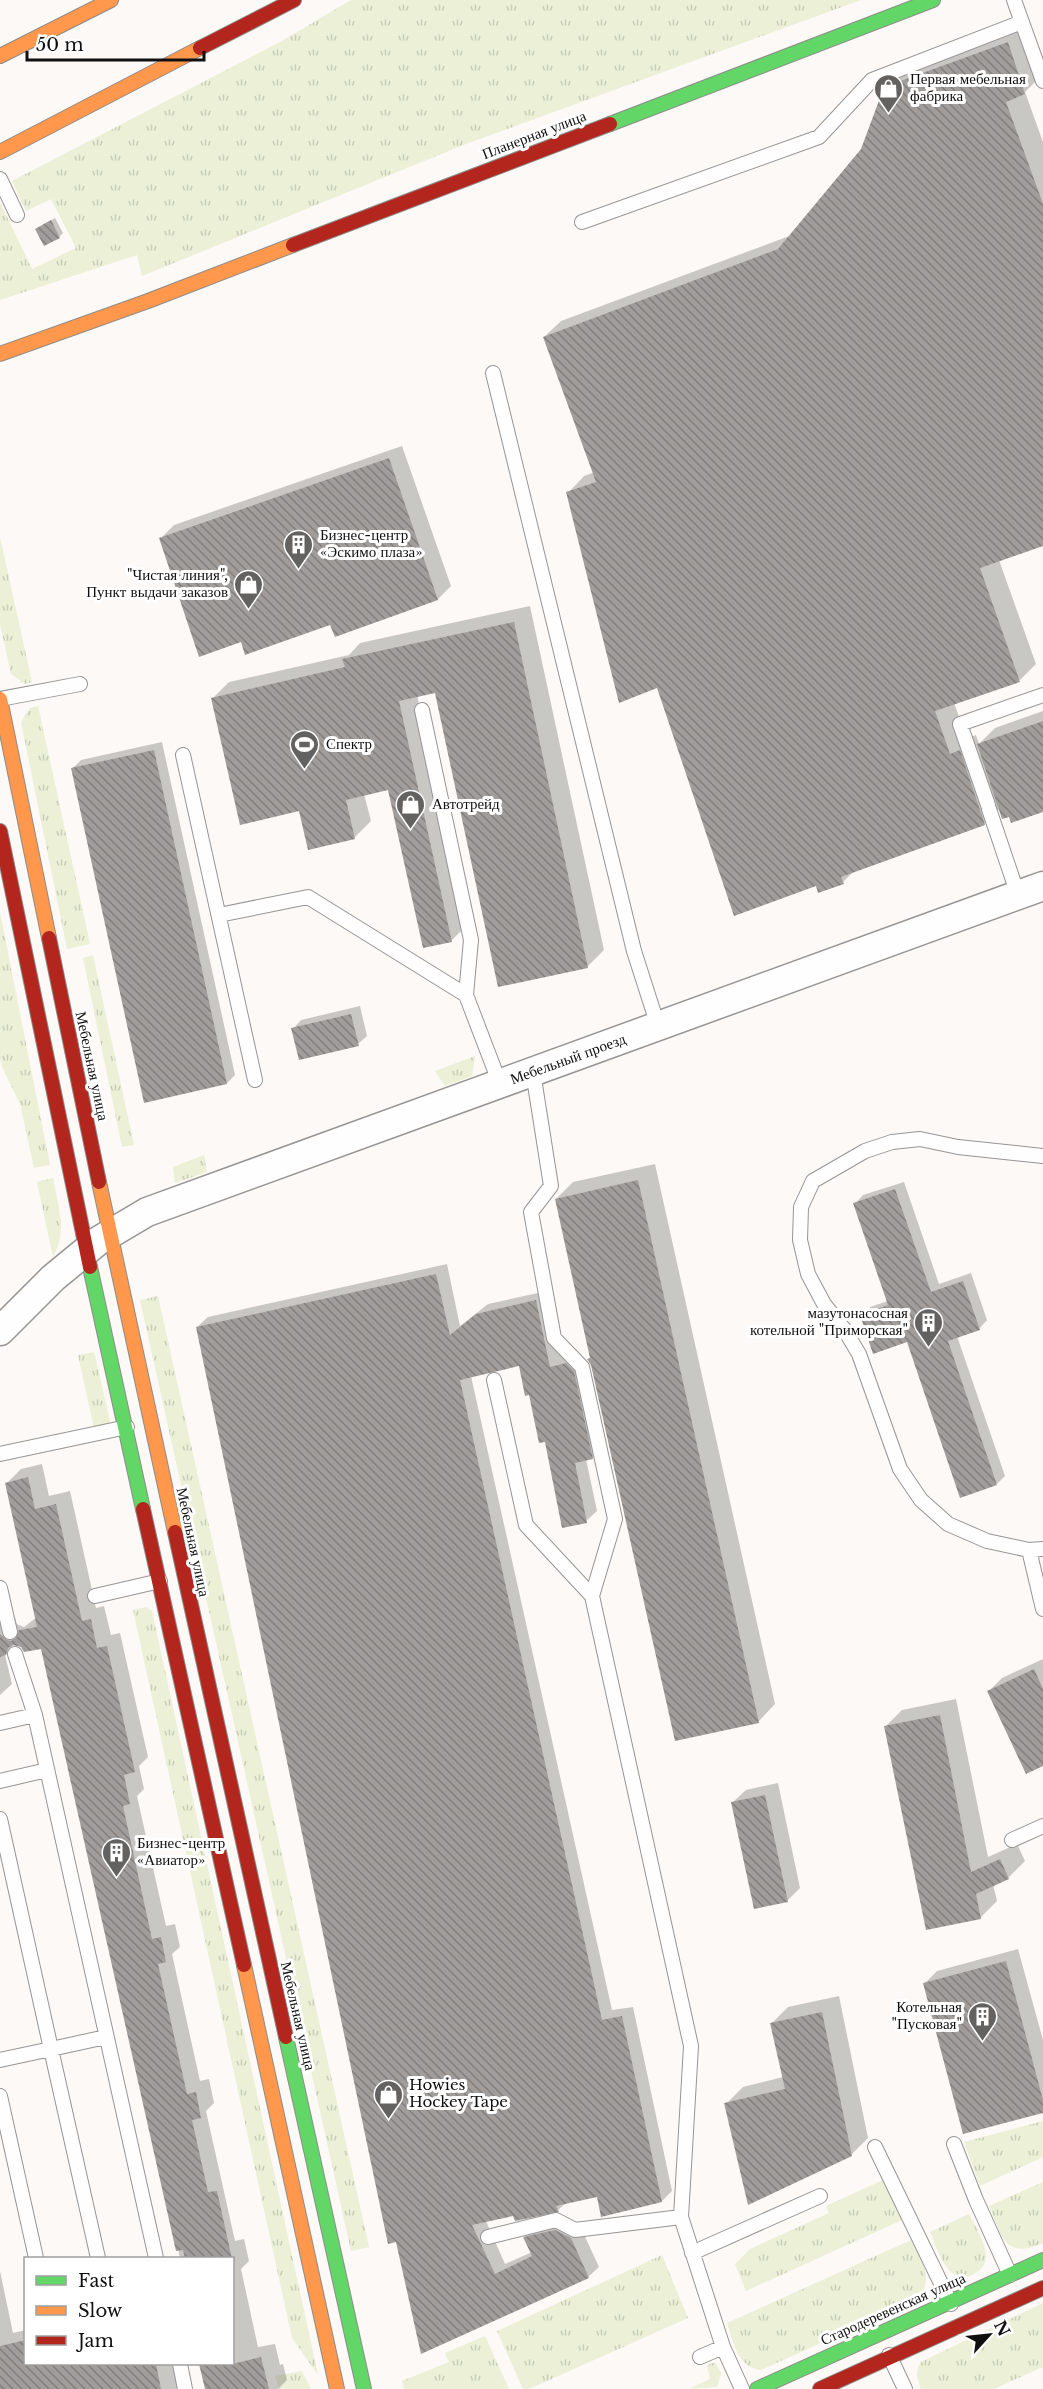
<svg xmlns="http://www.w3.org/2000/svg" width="1043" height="2389" font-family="'Libre Baskerville',serif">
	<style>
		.grass { fill: url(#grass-tufts) }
		.shadow { fill: #0003 }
		.building { fill: url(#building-back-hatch) }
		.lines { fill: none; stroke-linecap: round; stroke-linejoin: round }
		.lane-casing { stroke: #969594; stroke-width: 16 }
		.street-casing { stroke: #969594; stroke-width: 31 }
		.fast-casing { stroke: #8d8c8a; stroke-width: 16 }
		.slow-casing { stroke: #8d8c8a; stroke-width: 16 }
		.jam-casing { stroke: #8d8c8a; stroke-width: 16 }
		.lane { stroke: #fffefe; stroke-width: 14 }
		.street { stroke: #fffefe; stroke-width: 28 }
		.fast { stroke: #63d668; stroke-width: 14 }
		.slow { stroke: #ff974d; stroke-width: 14 }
		.jam { stroke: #b3261e; stroke-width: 14 }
		.labels { text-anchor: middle; stroke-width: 6; stroke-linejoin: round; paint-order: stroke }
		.poi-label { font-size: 15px; fill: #101010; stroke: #fff; text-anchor: start }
		.street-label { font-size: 15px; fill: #101010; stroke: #fff }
	</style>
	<defs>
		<pattern id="grass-tufts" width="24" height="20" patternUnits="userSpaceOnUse" patternTransform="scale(1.5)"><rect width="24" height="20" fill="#ebf0d7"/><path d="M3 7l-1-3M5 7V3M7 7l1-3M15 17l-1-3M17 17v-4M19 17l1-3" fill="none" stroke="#c8cdb8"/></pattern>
		<pattern id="building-back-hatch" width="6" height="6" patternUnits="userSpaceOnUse" patternTransform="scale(1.5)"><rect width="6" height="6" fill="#a09d9b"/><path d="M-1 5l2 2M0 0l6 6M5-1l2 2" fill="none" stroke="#817f7d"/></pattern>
	</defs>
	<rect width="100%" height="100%" fill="#fcf9f6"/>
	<path class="grass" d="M351,0H861L466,144L142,276L137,255L0,300V202L32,269L76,248L51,199L26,211L12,181L282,41Z
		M0,537L32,682L25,684L11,674L0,624Z
		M38,706L90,944L67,949L21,722L30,708Z
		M0,912L50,1165L34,1168L20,1104L2,1067L0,1058Z
		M93,955L134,1145L122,1147L83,958Z
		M475,1056L472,1076L445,1086L435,1071Z
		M204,1155L207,1172L175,1183L173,1167Z
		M53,1178C58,1207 68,1230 53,1257L37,1182Z
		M158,1296L369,2247L351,2251L140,1300Z
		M94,1352L110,1421L105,1431L95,1433L78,1355Z
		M146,1607L152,1611L318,2375L292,2338L133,1610Z
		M1043,2121V2157L980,2186L964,2142Z
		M883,2180L902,2220L746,2291L735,2264L750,2249L829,2213L826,2206Z
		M1043,2182V2243C1004,2260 1002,2236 989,2206Z
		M969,2214C975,2226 986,2243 986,2257C986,2263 982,2269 977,2272C949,2292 938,2250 930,2232Z
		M911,2240C921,2262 934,2277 919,2299L761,2370C737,2367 734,2343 727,2323Z
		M662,2255L688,2318L529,2389H523L497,2331Z
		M1043,2303V2367L994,2389H921C917,2378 915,2372 921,2362Z
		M485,2336L509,2389H404L402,2381L449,2362L445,2353Z
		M711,2363H716L721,2373L717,2387L689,2389L710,2379L707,2366Z
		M302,2371L311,2389H279L275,2376Z"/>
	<path class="shadow" d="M1025,27L1041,76L1025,92L1043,142V545L999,560L1036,664L1020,680L954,703L967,738L976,735L979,744L995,728L1043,711V810L1010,815L1000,808L984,824L854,871L843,882L817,884L658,686L568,493L584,476L595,472L544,337L561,321L792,235L863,149L886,88L903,71Z
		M55,218L63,233L59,237L37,229Z
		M402,446L451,586L438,599L242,640L161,538L174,525Z
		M530,606L604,950L588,966L500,985L436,691L417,695L468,924L451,941L389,788L364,794L371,821L354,838L300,809L212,699L229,682L349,655L360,643Z
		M162,742L235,1075L227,1083L72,769L81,760Z
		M360,1006L367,1036L358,1044L293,1029L301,1020Z
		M655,1164L775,1704L758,1722L589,1359L591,1357L556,1199L573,1182Z
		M904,1182L939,1284L971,1273L987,1320L979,1329L957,1336L1005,1476L997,1484L908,1340L862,1315L870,1307L888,1301L855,1204L863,1195Z
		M447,1264L460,1326L488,1304L547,1291L561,1357L577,1354L603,1447L592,1458L586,1459L597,1511L586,1521L547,1440L520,1364L471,1376L612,2010L633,2007L672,2191L662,2201L598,2196L566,2203L558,2210L514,2214L486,2221L505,2264L532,2252L525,2238L536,2227L566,2220L581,2228L599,2267L588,2277L422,2352L197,1327L208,1317Z
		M42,1464L49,1496L70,1491L96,1608L104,1606L111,1635L120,1633L148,1757L139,1766L144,1789L137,1796L166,1926L175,1924L180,1947L172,1954L200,2081L209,2079L214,2103L206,2111L235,2241L244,2239L249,2261L241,2269L258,2347L275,2344L280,2365L283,2364L287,2380L278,2389H206L201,2364H232V2258H180L42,1648L15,1644L5,1655L12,1684L0,1695V1618L14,1615L17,1624L24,1627L37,1617L7,1483L21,1469Z
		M1043,1659V1764L989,1691L1002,1678Z
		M956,1699L988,1857L1017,1844L1025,1861L1008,1878L993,1884L997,1901L980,1918L886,1726L902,1710Z
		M778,1783L800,1888L787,1901L733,1802L746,1790Z
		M1018,1949L1043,2040V2111L924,1984L937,1971Z
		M839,1996L868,2138L851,2155L726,2104L743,2087L783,2077L771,2024L788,2007Z
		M0,2271L13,2333L26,2330V2364H172L178,2389H0Z"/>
	<path class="building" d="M1008,42L1025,94L1006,102L1043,204V546L980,568L1020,682L935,711L950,754L960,750L985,825L841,877L844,884L818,893L816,886L734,916L657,688L619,703L566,492L596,482L543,337L778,249L861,149L884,87Z
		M51,220L60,238L44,246L35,229Z
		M389,458L438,600L335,637L330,625L245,655L241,642L199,657L159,538Z
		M514,622L588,968L498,987L435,693L399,701L452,942L423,948L388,790L346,800L355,839L308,850L299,811L240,825L211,698L345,667L342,659Z
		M1043,721V812L1011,823L1009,817L1002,819L977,744Z
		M154,750L227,1084L144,1103L71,768Z
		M351,1014L359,1046L299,1060L291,1028Z
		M638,1180L759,1723L675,1741L591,1365L587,1359L590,1358L555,1199Z
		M895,1189L931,1292L963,1281L980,1330L948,1341L997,1485L960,1498L907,1342L873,1354L860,1315L888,1305L853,1203Z
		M436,1274L450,1335L476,1314L536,1300L550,1367L566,1363L574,1371L593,1459L575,1463L587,1523L562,1528L545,1442L539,1443L529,1395L525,1396L519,1366L460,1380L602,2020L622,2016L662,2202L601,2217L597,2197L556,2206L559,2212L515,2221L513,2216L472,2225L495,2274L532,2256L523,2237L555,2230L571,2238L589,2278L421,2354L396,2242L388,2244L196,1327Z
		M28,1477L35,1509L56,1504L82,1621L91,1619L97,1648L107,1646L135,1772L124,1775L130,1804L123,1806L152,1939L161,1937L166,1962L158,1964L187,2094L196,2092L201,2118L192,2120L208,2192L217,2191L232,2259H185L183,2250L176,2251L41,1649L24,1652L21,1647L13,1645L8,1648L6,1655L0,1657V1634L7,1640L11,1641L16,1638L19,1630L37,1627L5,1483Z
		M1034,1669L1043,1689V1766L1026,1774L987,1691Z
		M940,1715L971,1872L1000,1859L1009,1879L976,1894L981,1919L926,1930L884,1726Z
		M765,1795L788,1902L754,1909L731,1802Z
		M1006,1961L1043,2100V2113L963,2134L923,1983Z
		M822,2012L852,2156L748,2205L724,2103L785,2089L770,2023Z
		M26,2340V2364H156L161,2389H0V2346Z
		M261,2357L269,2389H205L199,2364H232Z"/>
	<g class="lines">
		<defs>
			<path id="lane" d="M1014,0L1043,81
				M0,179L17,215
				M582,222L819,137L872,80L1022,22
				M493,373L634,951L658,1026
				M0,699L80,684
				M422,710L471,940L466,995L500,1084
				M183,755L255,1080
				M988,805L960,724L1043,695
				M989,809L1018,895
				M219,915L308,897L466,995
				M533,1072L551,1186L531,1212L554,1338L582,1367L615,1519L592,1596L691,2046L681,2217L723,2347L742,2389
				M1043,1156L958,1147L920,1139L892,1142L865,1151L813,1181L801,1207L800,1240L808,1274L824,1304L844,1329L859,1354L900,1469L921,1500L948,1524L987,1541L1029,1550L1043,1549
				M494,1380L526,1525L592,1596
				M0,1454L127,1427
				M1029,1550L1043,1609
				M0,1588L10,1632
				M95,1596L160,1581
				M15,1654L35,1715L156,2258
				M0,1723L35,1715
				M0,1781L47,1770
				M0,1819L51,2049L106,2037
				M1012,1840L1043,1826
				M0,2060L51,2049L98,2258
				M0,2096L36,2258
				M954,2144L976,2200L1010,2275
				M875,2147L951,2304
				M488,2237L556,2220L575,2230L681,2217
				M692,2253L820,2196
				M889,2355L905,2389
				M700,2357L723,2347
				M180,2364L185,2389"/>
			<path id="street" d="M0,1331L53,1278L98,1241L147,1212L1043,886"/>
			<path id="fast" d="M610,124L933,0
				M90,1267L143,1509
				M286,2037L364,2389
				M757,2389L1043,2260"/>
			<path id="slow" d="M0,56L111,0
				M0,152L200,48
				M0,354L148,301L293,245
				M0,699L49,938
				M99,1182L175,1532
				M244,1965L337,2389"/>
			<path id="jam" d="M200,48L294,0
				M293,245L610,124
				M0,831L90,1267
				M49,938L99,1182
				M143,1509L244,1965
				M175,1532L286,2037
				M820,2389L1043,2288"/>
		</defs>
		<use href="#lane" class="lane-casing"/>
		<use href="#street" class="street-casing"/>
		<use href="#fast" class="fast-casing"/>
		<use href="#slow" class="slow-casing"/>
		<use href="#jam" class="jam-casing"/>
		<use href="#lane" class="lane"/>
		<use href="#street" class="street"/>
		<use href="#fast" class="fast"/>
		<use href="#slow" class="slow"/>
		<use href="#jam" class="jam"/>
	</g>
	<defs>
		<symbol id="shop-pin" viewBox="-11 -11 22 30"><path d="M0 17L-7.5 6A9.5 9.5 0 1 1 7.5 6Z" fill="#636260" stroke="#fff"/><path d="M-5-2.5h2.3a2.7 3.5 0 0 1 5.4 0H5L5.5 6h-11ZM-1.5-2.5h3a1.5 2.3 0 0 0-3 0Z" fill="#fff"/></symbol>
		<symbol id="building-pin" viewBox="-11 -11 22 30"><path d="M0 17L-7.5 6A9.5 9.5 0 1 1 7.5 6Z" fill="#636260" stroke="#fff"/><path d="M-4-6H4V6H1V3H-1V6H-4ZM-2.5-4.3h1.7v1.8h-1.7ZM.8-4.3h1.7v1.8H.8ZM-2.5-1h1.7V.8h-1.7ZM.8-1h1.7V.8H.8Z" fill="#fff"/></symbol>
		<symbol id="stadium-pin" viewBox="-11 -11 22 30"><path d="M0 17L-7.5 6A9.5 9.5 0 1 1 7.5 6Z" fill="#636260" stroke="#fff"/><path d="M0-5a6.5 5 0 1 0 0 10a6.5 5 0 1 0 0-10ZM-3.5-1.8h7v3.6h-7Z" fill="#fff"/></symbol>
	</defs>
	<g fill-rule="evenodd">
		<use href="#shop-pin" x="872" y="72" width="33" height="45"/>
		<use href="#building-pin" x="282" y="528" width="33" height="45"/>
		<use href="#shop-pin" x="232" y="568" width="33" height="45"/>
		<use href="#stadium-pin" x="288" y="728" width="33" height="45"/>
		<use href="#shop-pin" x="394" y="788" width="33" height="45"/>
		<use href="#building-pin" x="912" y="1306" width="33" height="45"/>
		<use href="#building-pin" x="100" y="1836" width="33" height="45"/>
		<use href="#building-pin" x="966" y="2000" width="33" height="45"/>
		<use href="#shop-pin" x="372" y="2078" width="33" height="45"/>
	</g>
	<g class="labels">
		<g class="poi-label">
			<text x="910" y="84">Первая мебельная<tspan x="910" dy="17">фабрика</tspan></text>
			<text x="320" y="540">Бизнес-центр<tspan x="320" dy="17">«Эскимо плаза»</tspan></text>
			<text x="228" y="580" text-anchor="end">"Чистая линия",<tspan x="228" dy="17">Пункт выдачи заказов</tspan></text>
			<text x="326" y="749">Спектр</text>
			<text x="432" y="809">Автотрейд</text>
			<text x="908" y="1318" text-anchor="end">мазутонасосная<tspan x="908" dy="17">котельной "Приморская"</tspan></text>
			<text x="137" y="1848">Бизнес-центр<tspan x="137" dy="17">«Авиатор»</tspan></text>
			<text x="962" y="2012" text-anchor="end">Котельная<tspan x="962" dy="17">"Пусковая"</tspan></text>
			<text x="409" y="2090">Howies<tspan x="409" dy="17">Hockey Tape</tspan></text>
		</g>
		<g class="street-label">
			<text transform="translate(534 135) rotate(-21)" y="5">Планерная улица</text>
			<text transform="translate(568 1059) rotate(-20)" y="5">Мебельный проезд</text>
			<text transform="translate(92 1066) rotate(78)" y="5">Мебельная улица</text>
			<text transform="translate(193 1542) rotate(78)" y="5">Мебельная улица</text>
			<text transform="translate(298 2016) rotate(77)" y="5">Мебельная улица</text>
			<text transform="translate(893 2309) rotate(-24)" y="5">Стародеревенская улица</text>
		</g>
	</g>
	<rect x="24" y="2257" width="210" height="108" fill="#ffffff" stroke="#9f9f9f" stroke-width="1.5"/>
	<rect x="36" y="2276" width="30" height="9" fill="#63d668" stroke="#9f9f9f" stroke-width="1.5"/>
	<text x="78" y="2287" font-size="18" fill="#101010">Fast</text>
	<rect x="36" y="2306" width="30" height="9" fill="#ff974d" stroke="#9f9f9f" stroke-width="1.5"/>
	<text x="78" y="2317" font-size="18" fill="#101010">Slow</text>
	<rect x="36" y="2336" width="30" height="9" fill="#b3261e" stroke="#9f9f9f" stroke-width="1.5"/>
	<text x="78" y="2347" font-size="18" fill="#101010">Jam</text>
	<g transform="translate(989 2335) rotate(63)" stroke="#ffffff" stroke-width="4.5" paint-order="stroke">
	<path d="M0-4.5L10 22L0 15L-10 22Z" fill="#101010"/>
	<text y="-9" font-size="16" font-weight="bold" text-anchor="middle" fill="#101010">N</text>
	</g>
	<path d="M27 51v9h177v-9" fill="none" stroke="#101010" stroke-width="3"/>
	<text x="36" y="51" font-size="18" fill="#101010" stroke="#ffffff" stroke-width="4.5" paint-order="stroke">50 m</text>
</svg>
